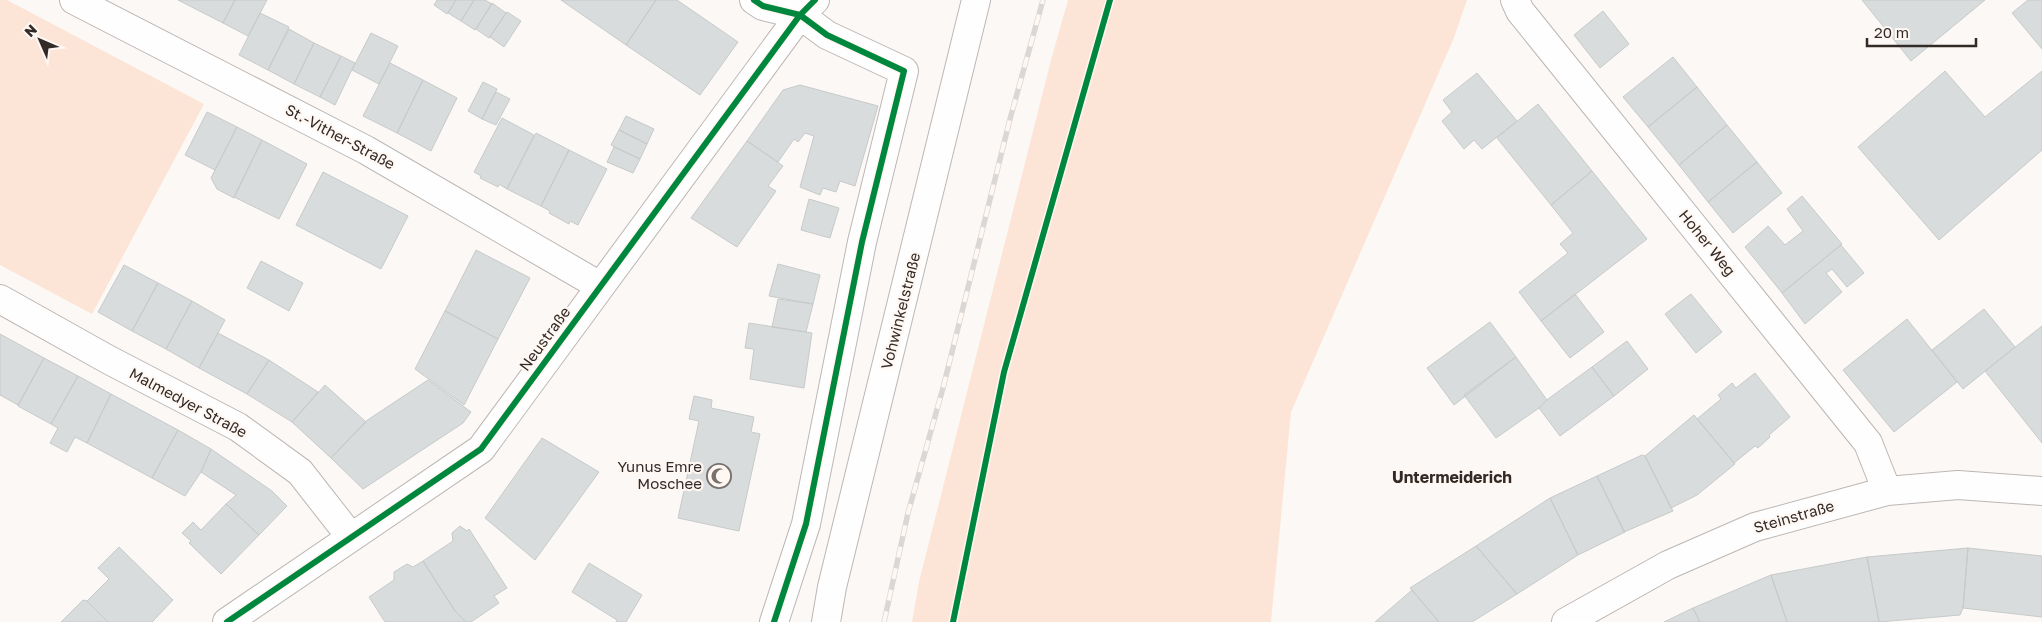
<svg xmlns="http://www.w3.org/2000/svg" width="2042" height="622" font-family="'Golos Text',sans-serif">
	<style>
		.green { fill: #fce5d7 }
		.building { fill: #d9dcdc; stroke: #c7caca }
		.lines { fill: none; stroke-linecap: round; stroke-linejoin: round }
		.street-casing { stroke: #bcb7b4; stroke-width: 30 }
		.secondary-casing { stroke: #bcb7b4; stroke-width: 30 }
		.street { stroke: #fffefe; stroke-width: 28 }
		.secondary { stroke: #fffefe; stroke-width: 28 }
		.rail-casing { stroke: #d9d8d7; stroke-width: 5.5 }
		.rail { stroke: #fff7f2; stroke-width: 4; stroke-dasharray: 11; stroke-linecap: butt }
		.cycleway-casing { stroke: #fff7f2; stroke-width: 9 }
		.cycleway { stroke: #00873e; stroke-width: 6 }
		.labels { text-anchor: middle; stroke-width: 4.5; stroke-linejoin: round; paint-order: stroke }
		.street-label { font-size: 15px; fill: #312a26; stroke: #fff7f2 }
		.poi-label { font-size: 15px; fill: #312a26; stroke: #fff7f2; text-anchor: end }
		.neighbourhood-label { font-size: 16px; font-weight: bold; fill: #312a26; stroke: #fff7f2 }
	</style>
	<rect width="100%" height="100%" fill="#fcf8f5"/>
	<path class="green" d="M0,0H7L204,104L92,314L0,265Z
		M1068,0H1467L1453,40L1291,412L1271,622H912L919,582L1051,60Z"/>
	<path class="building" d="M178,0H235L223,23Z
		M235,0H267L248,36L223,23Z
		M437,0H456L447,14L434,5Z
		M456,0H474L461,21L448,13Z
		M474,0H485L492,4L475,30L461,21Z
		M561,0H656L626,45Z
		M656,0H677L738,42L700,95L626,45Z
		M1862,0H1985L1911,61Z
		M2028,0H2042V49L2012,13Z
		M492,3L506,13L489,38L476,29Z
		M1603,11L1629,44L1600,68L1574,35Z
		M507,12L521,21L504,47L490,37Z
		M260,13L289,27L268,70L239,55Z
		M289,29L314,43L294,84L268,70Z
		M371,33L398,46L379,84L352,70Z
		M314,43L341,56L320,97L294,84Z
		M341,56L355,63L335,105L320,97Z
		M1673,57L1697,87L1648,127L1623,97Z
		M390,63L423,80L397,133L363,116Z
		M1945,71L1985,117L2042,71V150L1939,240L1858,147Z
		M1477,73L1517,121L1482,149L1474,140L1464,149L1442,121L1452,112L1443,100Z
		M423,80L457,98L431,151L397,133Z
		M483,82L497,89L482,119L468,111Z
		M800,85L878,106L855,186L840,181L836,192L823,188L820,195L800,187L814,136L805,133L798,142L794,139L778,162L747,141L783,90Z
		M1697,87L1727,125L1679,165L1648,127Z
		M496,92L510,99L496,125L482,119Z
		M1538,104L1592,171L1551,205L1497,138Z
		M207,112L237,127L215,170L185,155Z
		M626,116L654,129L647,144L619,130Z
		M502,118L534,135L507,189L499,184L498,187L480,178L481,176L474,172Z
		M1727,125L1757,162L1708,202L1679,165Z
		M237,127L262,140L234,198L217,189L211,178Z
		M619,130L647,144L640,159L611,145Z
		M536,133L569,150L541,206L507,189Z
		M262,140L307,164L279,219L234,197Z
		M747,141L783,166L768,186L776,191L737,247L691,218Z
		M614,147L640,159L633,173L607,162Z
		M569,150L607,169L578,225L570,221L569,224L549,213L550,211L541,206Z
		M1757,162L1782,193L1733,233L1708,202Z
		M1592,171L1647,239L1541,321L1519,292L1568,253L1560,244L1573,233L1551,205Z
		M323,172L408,216L381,269L296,225Z
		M1802,196L1842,244L1782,293L1745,247L1768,226L1785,245L1803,231L1787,209Z
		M809,199L839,208L830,238L801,230Z
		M1841,245L1864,273L1847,287L1832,269L1826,273L1842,292L1805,324L1782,293Z
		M476,250L530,278L498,339L445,311Z
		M261,261L303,283L289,311L247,288Z
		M778,264L820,275L813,304L769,296Z
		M124,265L158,283L132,331L98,312Z
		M158,283L192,301L166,349L132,331Z
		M1575,294L1604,332L1570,358L1541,321Z
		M1691,294L1722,332L1696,353L1665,314Z
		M778,299L813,304L806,332L772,327Z
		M192,301L225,320L199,368L166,349Z
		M1984,309L2015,347L1963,389L1932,350Z
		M445,311L498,339L464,405L415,369Z
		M1907,319L1957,382L1894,432L1843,370Z
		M1490,322L1516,357L1454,405L1427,368Z
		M749,323L812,333L804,388L750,379L754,349L745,348Z
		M2042,326V443L1985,371Z
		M218,333L269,360L247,394L199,368Z
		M0,334L44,358L18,405L0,395Z
		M1627,341L1648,369L1614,396L1592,367Z
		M1516,357L1547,400L1539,408L1496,438L1464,395Z
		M44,358L78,376L51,424L18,406Z
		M269,360L318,392L292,422L247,394Z
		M1592,367L1614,396L1560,436L1539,408L1548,399Z
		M1755,373L1790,417L1769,435L1770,437L1758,448L1755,446L1734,463L1697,419L1721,399L1718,395L1732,383L1736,388Z
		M78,376L111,394L87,443L75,437L67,452L50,443L58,428L51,424Z
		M428,380L471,412L463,423L363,489L331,458L366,421Z
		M325,385L366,422L331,458L292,422Z
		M111,394L178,430L152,478L87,443Z
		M694,396L712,400L711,408L754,417L751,432L760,434L739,531L678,518L699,421L689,419Z
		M1694,415L1735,464L1697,495L1671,508L1645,456Z
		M178,430L211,449L201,472L185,496L152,478Z
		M542,438L599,472L535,560L485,518Z
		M211,449L272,491L287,506L259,535L226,504L236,495L201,472Z
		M1642,455L1645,456L1673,511L1624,532L1597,476Z
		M1597,476L1625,532L1578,555L1550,498Z
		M1550,498L1578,555L1517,594L1476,546Z
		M226,504L259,535L221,574L189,543L191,541L182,533L193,522L201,530Z
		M460,526L467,531L469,529L507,588L494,596L499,603L471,622H466L455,611L423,561L453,541L452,533Z
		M1476,546L1517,594L1472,622H1439L1410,588Z
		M119,547L173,600L152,622H108L87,601L109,579L98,568Z
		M1968,548L2042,556V617L1963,608Z
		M1968,548L1963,608L1960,615L1879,622L1867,557Z
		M1867,557L1879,622H1787L1771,575Z
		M423,561L455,611L466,622H385L369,597L394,580V572L407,564L413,567Z
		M589,563L642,595L626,622H616L617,620L572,592Z
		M1771,575L1787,622H1700L1693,608Z
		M1412,590L1439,622H1375Z
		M83,600L87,601L108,622H61Z
		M1693,608L1700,622H1664Z"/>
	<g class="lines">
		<defs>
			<path id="street" d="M74,0L366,150L600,286
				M754,0L763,6L800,15L827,35L904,71L862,242L806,524L774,622
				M1515,0L1520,11L1868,443L1887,491
				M0,299L109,360L238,427L300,472L350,536
				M227,622L481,449L800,15L815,0
				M1566,622L1668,565L1755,527L1887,491L1958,485L2042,491"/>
			<path id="secondary" d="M826,622L832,587L976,0"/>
		</defs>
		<use href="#street" class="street-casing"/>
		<use href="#secondary" class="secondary-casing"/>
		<use href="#street" class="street"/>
		<use href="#secondary" class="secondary"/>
		<defs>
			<path id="rail" d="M884,622L908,513L943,388L1010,119L1043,0"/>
		</defs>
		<use href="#rail" class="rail-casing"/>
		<use href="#rail" class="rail"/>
		<defs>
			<path id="cycleway" d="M754,0L763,6L800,15L827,35L904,71L862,242L806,524L774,622
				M227,622L481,449L800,15L815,0
				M953,622L1004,372L1110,0"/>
		</defs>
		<use href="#cycleway" class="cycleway-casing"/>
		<use href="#cycleway" class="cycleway"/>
	</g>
	<defs>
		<symbol id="mosque-ring" viewBox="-11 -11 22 22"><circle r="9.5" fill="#fff7f2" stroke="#78726e" stroke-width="1.5"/><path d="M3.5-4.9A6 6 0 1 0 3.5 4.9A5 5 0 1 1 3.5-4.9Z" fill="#78726e"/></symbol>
	</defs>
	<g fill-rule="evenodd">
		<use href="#mosque-ring" x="705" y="462" width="28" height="28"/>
	</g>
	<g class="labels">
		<g class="street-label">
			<text transform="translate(340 137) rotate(28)" y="5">St.-Vither-Straße</text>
			<text transform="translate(1707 243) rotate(51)" y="5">Hoher Weg</text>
			<text transform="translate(901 311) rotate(-76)" y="5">Vohwinkelstraße</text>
			<text transform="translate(545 339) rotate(-54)" y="5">Neustraße</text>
			<text transform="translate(188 403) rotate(28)" y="5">Malmedyer Straße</text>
			<text transform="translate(1794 517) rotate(-16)" y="5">Steinstraße</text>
		</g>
		<g class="poi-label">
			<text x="702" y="472">Yunus Emre<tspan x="702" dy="17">Moschee</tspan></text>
		</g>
		<g class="neighbourhood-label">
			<text x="1452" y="483">Untermeiderich</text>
		</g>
	</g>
	<g transform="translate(40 40) rotate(315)" stroke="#fff7f2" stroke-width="4" paint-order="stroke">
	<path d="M0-4L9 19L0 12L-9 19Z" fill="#312a26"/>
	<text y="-8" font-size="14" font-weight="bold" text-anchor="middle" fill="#312a26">N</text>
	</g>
	<path d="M1867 38v8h109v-8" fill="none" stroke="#312a26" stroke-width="2.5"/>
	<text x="1874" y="38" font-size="15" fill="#312a26" stroke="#fff7f2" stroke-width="4" paint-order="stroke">20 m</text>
</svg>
